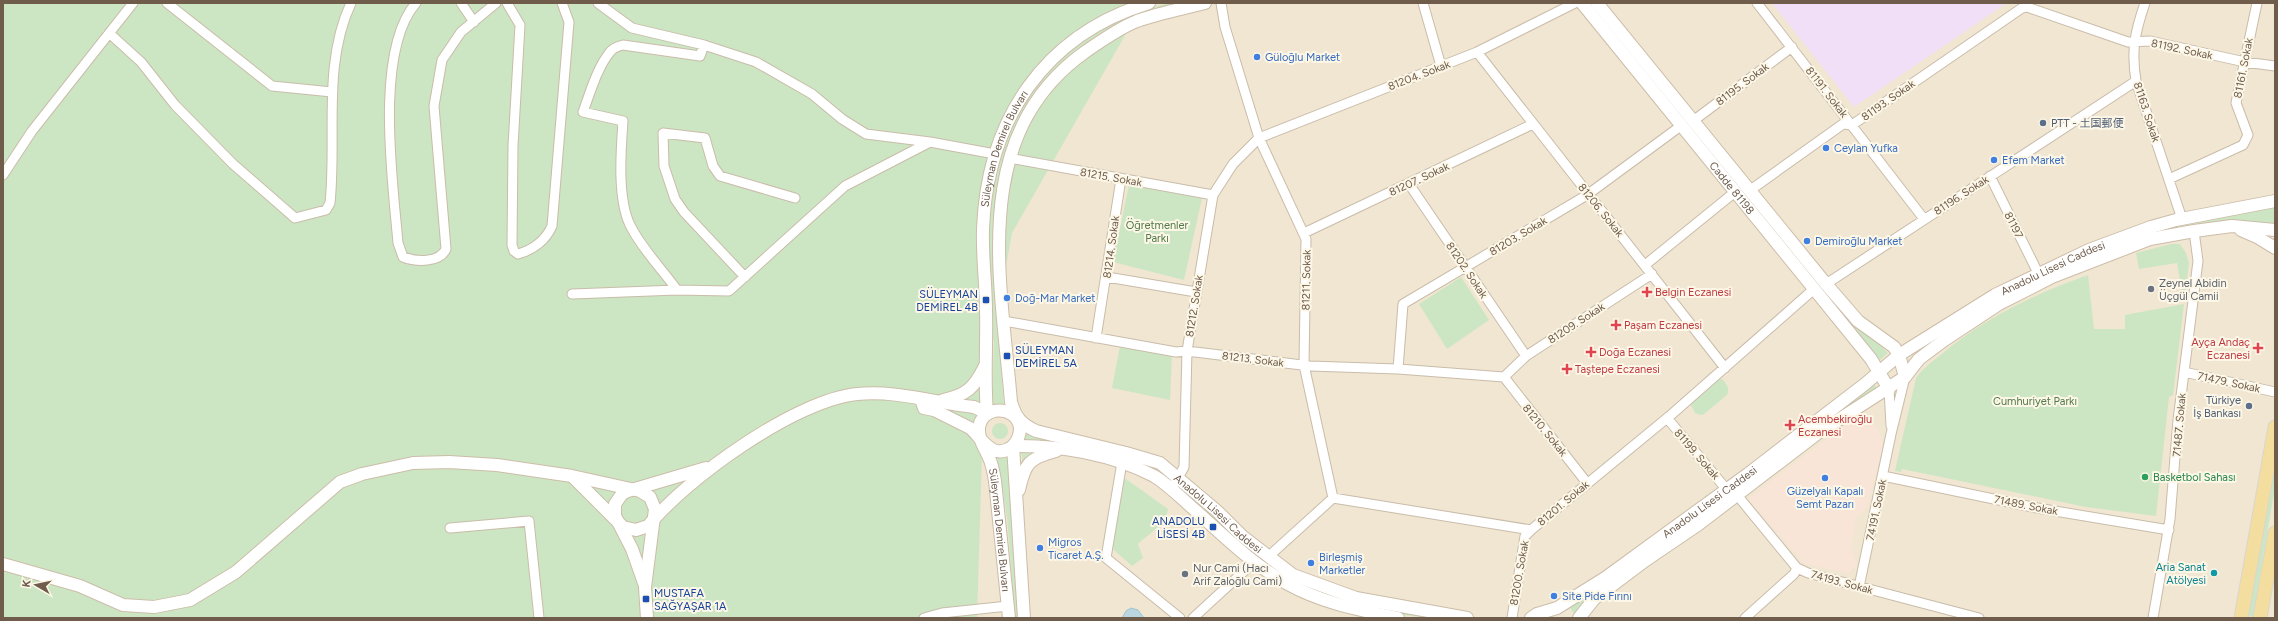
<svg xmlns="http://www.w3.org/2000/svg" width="2278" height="621" font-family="Figtree,'Noto Sans SC',sans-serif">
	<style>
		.residential { fill: #f1e6d1 }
		.commercial { fill: #f9e5d7 }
		.education { fill: #f0dff6 }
		.green { fill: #cce6c3 }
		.water { fill: #b9d6e1; stroke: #a0c4d2 }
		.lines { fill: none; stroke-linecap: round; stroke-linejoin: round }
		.street-casing { stroke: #c9bcaa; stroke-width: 11 }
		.secondary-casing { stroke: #ccbda9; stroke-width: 14 }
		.primary-casing { stroke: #dad5d0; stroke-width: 15 }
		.street { stroke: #fff; stroke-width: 9 }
		.secondary { stroke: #fff; stroke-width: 12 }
		.primary { stroke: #f3dea0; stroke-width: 13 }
		.shop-dot { fill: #3f7fe0; stroke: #fdf7e8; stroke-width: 1.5 }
		.service-dot { fill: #5c6f8a; stroke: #fdf7e8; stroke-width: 1.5 }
		.worship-dot { fill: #6b7280; stroke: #fdf7e8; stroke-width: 1.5 }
		.health-dot { fill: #e0444e; stroke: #fdf7e8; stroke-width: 1.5 }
		.transit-dot { fill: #1a4fb4; stroke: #fdf7e8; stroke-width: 1.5 }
		.leisure-dot { fill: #2e9e5b; stroke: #fdf7e8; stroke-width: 1.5 }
		.culture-dot { fill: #0f9aa8; stroke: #fdf7e8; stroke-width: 1.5 }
		.labels { text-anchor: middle; stroke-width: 4; stroke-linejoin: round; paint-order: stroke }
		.street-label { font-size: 11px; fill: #6f5c4b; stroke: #fdf7e8 }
		.shop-label { font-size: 11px; fill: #366cbe; stroke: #fdf7e8; text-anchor: start }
		.service-label { font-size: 11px; fill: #4e5e75; stroke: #fdf7e8; text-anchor: start }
		.park-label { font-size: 11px; fill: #507a47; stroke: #fdf7e8 }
		.worship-label { font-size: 11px; fill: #5b616d; stroke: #fdf7e8; text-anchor: start }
		.health-label { font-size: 11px; fill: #be3a42; stroke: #fdf7e8; text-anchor: start }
		.transit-label { font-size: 11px; fill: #164399; stroke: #fdf7e8; text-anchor: end }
		.leisure-label { font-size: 11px; fill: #27864d; stroke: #fdf7e8; text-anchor: start }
		.culture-label { font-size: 11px; fill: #0d838f; stroke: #fdf7e8; text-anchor: end }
	</style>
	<rect width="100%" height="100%" fill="#faf3e2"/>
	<path class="residential" d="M140,3H2275V618H224Z"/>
	<path class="commercial" d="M1864,420L1876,427L1882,439V450L1867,507L1855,518L1851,551L1857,565L1848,573L1805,564L1748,499L1849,422Z"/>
	<path class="education" d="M1772,3H2000L2004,5L1854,107Z"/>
	<path class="green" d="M3,3H1144L1140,11L1169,3H1190L1135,18L1012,233L997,316L1004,407L992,405L994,337L984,389L977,618H3Z
		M1590,3H1593L1839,308L1888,353L1880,360Z
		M1129,185L1202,198L1184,280L1113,262Z
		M2275,207V224L2153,233L1940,339L1909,362L1908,360L1970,315L2153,232Z
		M2171,244H2180L2186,253L2189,263L2173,395L2169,397L2156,516L2086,507L1902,469L1901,472L1895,471L1916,378C1923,368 1933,361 1943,353C1986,317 2035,294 2088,275L2094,329H2125V315L2184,304L2177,263L2139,269L2136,253Z
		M1461,277L1489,320L1447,349L1419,304Z
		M1120,346L1172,354L1170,400L1112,388Z
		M1718,379H1722C1727,384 1730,389 1727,395L1704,414L1701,415L1695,413L1691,405L1693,400Z
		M1874,384L1877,389L1595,593L1574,614L1569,606Z
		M992 431a8 8 0 1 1 16 0a8 8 0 1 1-16 0Z
		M1023,429L1149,465L1172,478L1170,481L1053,443L1023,441Z
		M1021,451L1035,452L1023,464Z
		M997,457H1008L1018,618H1015L1007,517Z
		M2275,463V487L2253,617L2248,616Z
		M1126,479L1168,509C1166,525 1149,533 1138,544L1143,558L1132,566L1114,550L1111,542L1122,481Z
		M1182,486C1227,528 1267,570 1324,594C1357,607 1408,612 1443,618C1382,618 1306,596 1257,559C1229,539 1205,513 1179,490Z"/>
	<path class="water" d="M1131,608L1138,610L1144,618H1122L1126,611Z"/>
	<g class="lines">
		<defs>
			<path id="street" d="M167,3L272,86L332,92
				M416,3C374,51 393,183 398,243L403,257C416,262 440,263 446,249L434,106L442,60L461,32L496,3
				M461,3L474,22
				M507,3L520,25L513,146L512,245L514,251L518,254C533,250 546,240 552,226L569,22L562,3
				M598,3L632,28L704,45L756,62L812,94L842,119L866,134L930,142L995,154
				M1221,3L1225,27L1259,138L1306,239L1304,365L1333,498
				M1423,3L1441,66
				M1757,3L1924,219
				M2025,3L2027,7L2128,42L2150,41L2245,62L2275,66
				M2145,3C2135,32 2131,50 2136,81L2182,219
				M109,33L141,62L175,105L233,164L295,218L326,210L330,203C337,137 322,65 351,3
				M1477,52L1725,368
				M1693,121L1792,47
				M1009,158L1213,195
				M3,175L32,131L133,3
				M1990,176L2038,273
				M2169,179L2243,145L2248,135L2236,103L2257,3
				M1409,184L1526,356
				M1749,191L1843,124L1852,125L2022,8L2027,7L2028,3
				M1304,233L1533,124
				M1645,265L1735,192
				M745,277L684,212L675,199L664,166L663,133L705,138L713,166L720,176L795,198
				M1107,277L1196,292
				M1826,284L2136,81
				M677,290C662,269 641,248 630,225C617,198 621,150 623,121L583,112C590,93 597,68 610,52C613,48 619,46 623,45L700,56L704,45
				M572,294L677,290L729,291L845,186L930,142
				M1004,321L1176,352L1187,351L1310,366L1398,369L1504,377
				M1096,338L1121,179
				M1398,369L1403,304L1587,195L1682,125
				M2184,372L2275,392
				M1504,377L1526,356L1652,274
				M1504,377L1587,483
				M1889,389L1891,426
				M1667,418L1727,490
				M1122,462L1106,558L1180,618
				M1883,476L2037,508L2169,530
				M1175,483L1184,467L1187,351L1213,195L1233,164L1259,138L1477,52L1575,3
				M1737,495L1797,568L1808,573L1979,618
				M450,528L529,521L539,618
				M1268,557L1333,498L1531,530L1672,414L1814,289
				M1859,587L1891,434L1905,377
				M924,618L942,613L1008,606
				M1193,618L1254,562
				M1512,618L1525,536L1531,530
				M1745,618L1794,574L1797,568
				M2153,618L2170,519L2178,420L2198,261L2194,231"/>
			<g id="secondary">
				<path id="s1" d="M1205,3C1182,9 1159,13 1137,21C1119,28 1101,41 1085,52C968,135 1001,280 1011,402C1016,418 1021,424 1036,431L1126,453L1160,463L1217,511L1242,536L1293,575L1356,598L1467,618"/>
				<path id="s2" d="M1582,3L1871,359L1889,389"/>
				<path d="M1597,3L1826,284L1858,321L1894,347L1899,355L1905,377"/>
				<path d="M2241,230L2257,237L2275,248"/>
				<path id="s3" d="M921,399L924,408L934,410L970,428C982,438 992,461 1012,447C1017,442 1020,435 1020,428C1017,404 980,405 979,429C978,441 988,452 991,463C993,469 994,475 995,481L1009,618"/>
				<path d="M943,400C967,395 974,388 985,366"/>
				<path id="s4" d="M987,413C984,379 987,345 986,311C986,284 982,256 983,229C987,120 1044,35 1149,3"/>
				<path d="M1013,446C1059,445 1112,454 1154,476C1169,485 1182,499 1196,511C1225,537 1253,565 1288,584C1322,603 1360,610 1398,618"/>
				<path d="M1013,446L1024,618"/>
				<path d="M573,477L623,527L636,530L648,526C687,478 796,400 857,394C896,390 936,403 974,407L987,413"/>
				<path d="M1019,490C1025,463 1029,458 1056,451"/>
				<path d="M3,564L80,586L123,605L154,607L190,600L236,572L340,482L362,474L413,463L449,462L497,465L572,476L640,491L650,497L655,509L645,587L647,618"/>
				<path d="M644,583L632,549L615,516V504L622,494L628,491L706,468"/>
				<path id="s5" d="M1531,618L1537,614L1557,608L1605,578L1748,474L1865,384L1899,355L1995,295L2089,250L2151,227L2176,220L2275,201"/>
				<path d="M1579,618L1594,599L1646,560L1699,524L1818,433L1905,377L1919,359L1943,341L1999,304L2052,277L2150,239L2194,231L2232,226L2275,230"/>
			</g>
			<path id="primary" d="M2241,618L2275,427
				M2260,618L2275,533"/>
		</defs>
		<use href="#street" class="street-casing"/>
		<use href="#secondary" class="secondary-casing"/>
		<use href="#primary" class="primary-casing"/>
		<use href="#street" class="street"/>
		<use href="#secondary" class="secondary"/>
		<use href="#primary" class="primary"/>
	</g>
	<g class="shop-dot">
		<circle cx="1257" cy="57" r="4"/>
		<circle cx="1826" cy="148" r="4"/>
		<circle cx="1994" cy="160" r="4"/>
		<circle cx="1807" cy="241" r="4"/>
		<circle cx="1007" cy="298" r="4"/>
		<circle cx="1825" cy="478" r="4"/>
		<circle cx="1040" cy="548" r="4"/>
		<circle cx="1311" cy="563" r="4"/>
		<circle cx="1554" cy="596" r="4"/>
	</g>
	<g class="service-dot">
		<circle cx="2043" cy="123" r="4"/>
		<circle cx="2249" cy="406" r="4"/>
	</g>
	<g class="worship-dot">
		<circle cx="2151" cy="289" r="4"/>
		<circle cx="1185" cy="574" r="4"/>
	</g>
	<g class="health-dot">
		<path d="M1645 286h4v4h4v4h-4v4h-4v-4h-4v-4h4z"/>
		<path d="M1614 319h4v4h4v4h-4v4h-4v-4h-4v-4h4z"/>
		<path d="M2256 342h4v4h4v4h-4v4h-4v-4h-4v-4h4z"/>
		<path d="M1589 346h4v4h4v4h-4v4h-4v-4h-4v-4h4z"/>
		<path d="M1565 363h4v4h4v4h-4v4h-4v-4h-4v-4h4z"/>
		<path d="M1788 419h4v4h4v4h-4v4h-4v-4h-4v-4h4z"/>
	</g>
	<g class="transit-dot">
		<rect x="982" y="296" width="8" height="8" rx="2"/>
		<rect x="1003" y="352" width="8" height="8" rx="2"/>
		<rect x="1209" y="523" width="8" height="8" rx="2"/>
		<rect x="642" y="595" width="8" height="8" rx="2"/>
	</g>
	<circle class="leisure-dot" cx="2145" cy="477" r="4"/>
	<circle class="culture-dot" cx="2214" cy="573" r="4"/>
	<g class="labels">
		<g class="street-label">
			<text transform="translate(2182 49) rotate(12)" y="4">81192. Sokak</text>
			<text transform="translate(2243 68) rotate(-79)" y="4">81161. Sokak</text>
			<text transform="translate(1419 75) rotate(-21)" y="4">81204. Sokak</text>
			<text transform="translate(1742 84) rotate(-37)" y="4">81195. Sokak</text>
			<text transform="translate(1827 92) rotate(52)" y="4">81191. Sokak</text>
			<text transform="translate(1888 100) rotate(-35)" y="4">81193. Sokak</text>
			<text transform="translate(2147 112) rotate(72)" y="4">81163. Sokak</text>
			<text dy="4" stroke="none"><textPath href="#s4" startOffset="268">Süleyman Demirel Bulvarı</textPath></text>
			<text transform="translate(1111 177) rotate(10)" y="4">81215. Sokak</text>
			<text transform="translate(1419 179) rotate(-25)" y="4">81207. Sokak</text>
			<text dy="4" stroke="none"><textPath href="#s2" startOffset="238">Cadde 81198</textPath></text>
			<text transform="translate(1961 195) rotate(-33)" y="4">81196. Sokak</text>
			<text transform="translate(1601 210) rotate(51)" y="4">81206. Sokak</text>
			<text transform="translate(2014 225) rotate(63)" y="4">81197</text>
			<text transform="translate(1518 236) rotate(-31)" y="4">81203. Sokak</text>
			<text transform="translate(1111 247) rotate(-82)" y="4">81214. Sokak</text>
			<text dy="4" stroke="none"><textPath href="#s5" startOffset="631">Anadolu Lisesi Caddesi</textPath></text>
			<text transform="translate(1467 270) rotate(56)" y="4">81202. Sokak</text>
			<text transform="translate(1306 280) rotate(-89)" y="4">81211. Sokak</text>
			<text transform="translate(1194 306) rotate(-81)" y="4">81212. Sokak</text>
			<text transform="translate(1576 323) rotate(-33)" y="4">81209. Sokak</text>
			<text transform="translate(1253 359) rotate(7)" y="4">81213. Sokak</text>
			<text transform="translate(2229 382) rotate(12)" y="4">71479. Sokak</text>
			<text transform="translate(2179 425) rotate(-85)" y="4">71487. Sokak</text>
			<text transform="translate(1545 430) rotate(51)" y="4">81210. Sokak</text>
			<text transform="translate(1697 454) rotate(49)" y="4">81199. Sokak</text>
			<text dy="4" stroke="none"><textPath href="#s5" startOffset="214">Anadolu Lisesi Caddesi</textPath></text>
			<text transform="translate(1563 503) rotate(-40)" y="4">81201. Sokak</text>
			<text transform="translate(2026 505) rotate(11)" y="4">71489. Sokak</text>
			<text transform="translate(1876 510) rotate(-78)" y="4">74191. Sokak</text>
			<text dy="4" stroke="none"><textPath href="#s1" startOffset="754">Anadolu Lisesi Caddesi</textPath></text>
			<text dy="4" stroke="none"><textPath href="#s3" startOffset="297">Süleyman Demirel Bulvarı</textPath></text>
			<text transform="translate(1519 573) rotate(-80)" y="4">81200. Sokak</text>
			<text transform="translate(1842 582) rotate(15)" y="4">74193. Sokak</text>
		</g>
		<g class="shop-label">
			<text x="1265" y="61">Güloğlu Market</text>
			<text x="1834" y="152">Ceylan Yufka</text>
			<text x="2002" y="164">Efem Market</text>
			<text x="1815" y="245">Demiroğlu Market</text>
			<text x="1015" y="302">Doğ-Mar Market</text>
			<text x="1825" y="495" text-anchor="middle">Güzelyalı Kapalı<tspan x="1825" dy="13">Semt Pazarı</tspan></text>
			<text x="1048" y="546">Migros<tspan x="1048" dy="13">Ticaret A.Ş.</tspan></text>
			<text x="1319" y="561">Birleşmiş<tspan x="1319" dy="13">Marketler</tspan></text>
			<text x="1562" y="600">Site Pide Fırını</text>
		</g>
		<g class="service-label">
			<text x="2051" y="127">PTT - 土国郵便</text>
			<text x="2241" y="404" text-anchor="end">Türkiye<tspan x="2241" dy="13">İş Bankası</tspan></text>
		</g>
		<g class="park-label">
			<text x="1157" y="229">Öğretmenler<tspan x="1157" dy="13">Parkı</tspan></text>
			<text x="2035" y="405">Cumhuriyet Parkı</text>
		</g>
		<g class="worship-label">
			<text x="2159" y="287">Zeynel Abidin<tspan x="2159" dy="13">Üçgül Camii</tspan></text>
			<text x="1193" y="572">Nur Cami (Hacı<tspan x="1193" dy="13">Arif Zaloğlu Cami)</tspan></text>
		</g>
		<g class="health-label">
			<text x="1655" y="296">Belgin Eczanesi</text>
			<text x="1624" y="329">Paşam Eczanesi</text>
			<text x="2250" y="346" text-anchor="end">Ayça Andaç<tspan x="2250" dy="13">Eczanesi</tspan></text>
			<text x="1599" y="356">Doğa Eczanesi</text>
			<text x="1575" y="373">Taştepe Eczanesi</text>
			<text x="1798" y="423">Acembekiroğlu<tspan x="1798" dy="13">Eczanesi</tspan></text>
		</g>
		<g class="transit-label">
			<text x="978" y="298">SÜLEYMAN<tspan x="978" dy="13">DEMİREL 4B</tspan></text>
			<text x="1015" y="354" text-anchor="start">SÜLEYMAN<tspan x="1015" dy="13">DEMİREL 5A</tspan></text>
			<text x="1205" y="525">ANADOLU<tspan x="1205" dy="13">LİSESİ 4B</tspan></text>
			<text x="654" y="597" text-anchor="start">MUSTAFA<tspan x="654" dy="13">SAĞYAŞAR 1A</tspan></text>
		</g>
		<g class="leisure-label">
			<text x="2153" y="481">Basketbol Sahası</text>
		</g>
		<g class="culture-label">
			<text x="2206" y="571">Aria Sanat<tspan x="2206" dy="13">Atölyesi</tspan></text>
		</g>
	</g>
	<rect width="2278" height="621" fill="none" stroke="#6f5c4b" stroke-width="8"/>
	<g transform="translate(36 585) rotate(279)" stroke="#fdf7e8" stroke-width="3" paint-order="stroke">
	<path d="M0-3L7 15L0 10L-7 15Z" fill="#6f5c4b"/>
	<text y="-6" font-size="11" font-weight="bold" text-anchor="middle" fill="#6f5c4b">K</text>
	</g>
</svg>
